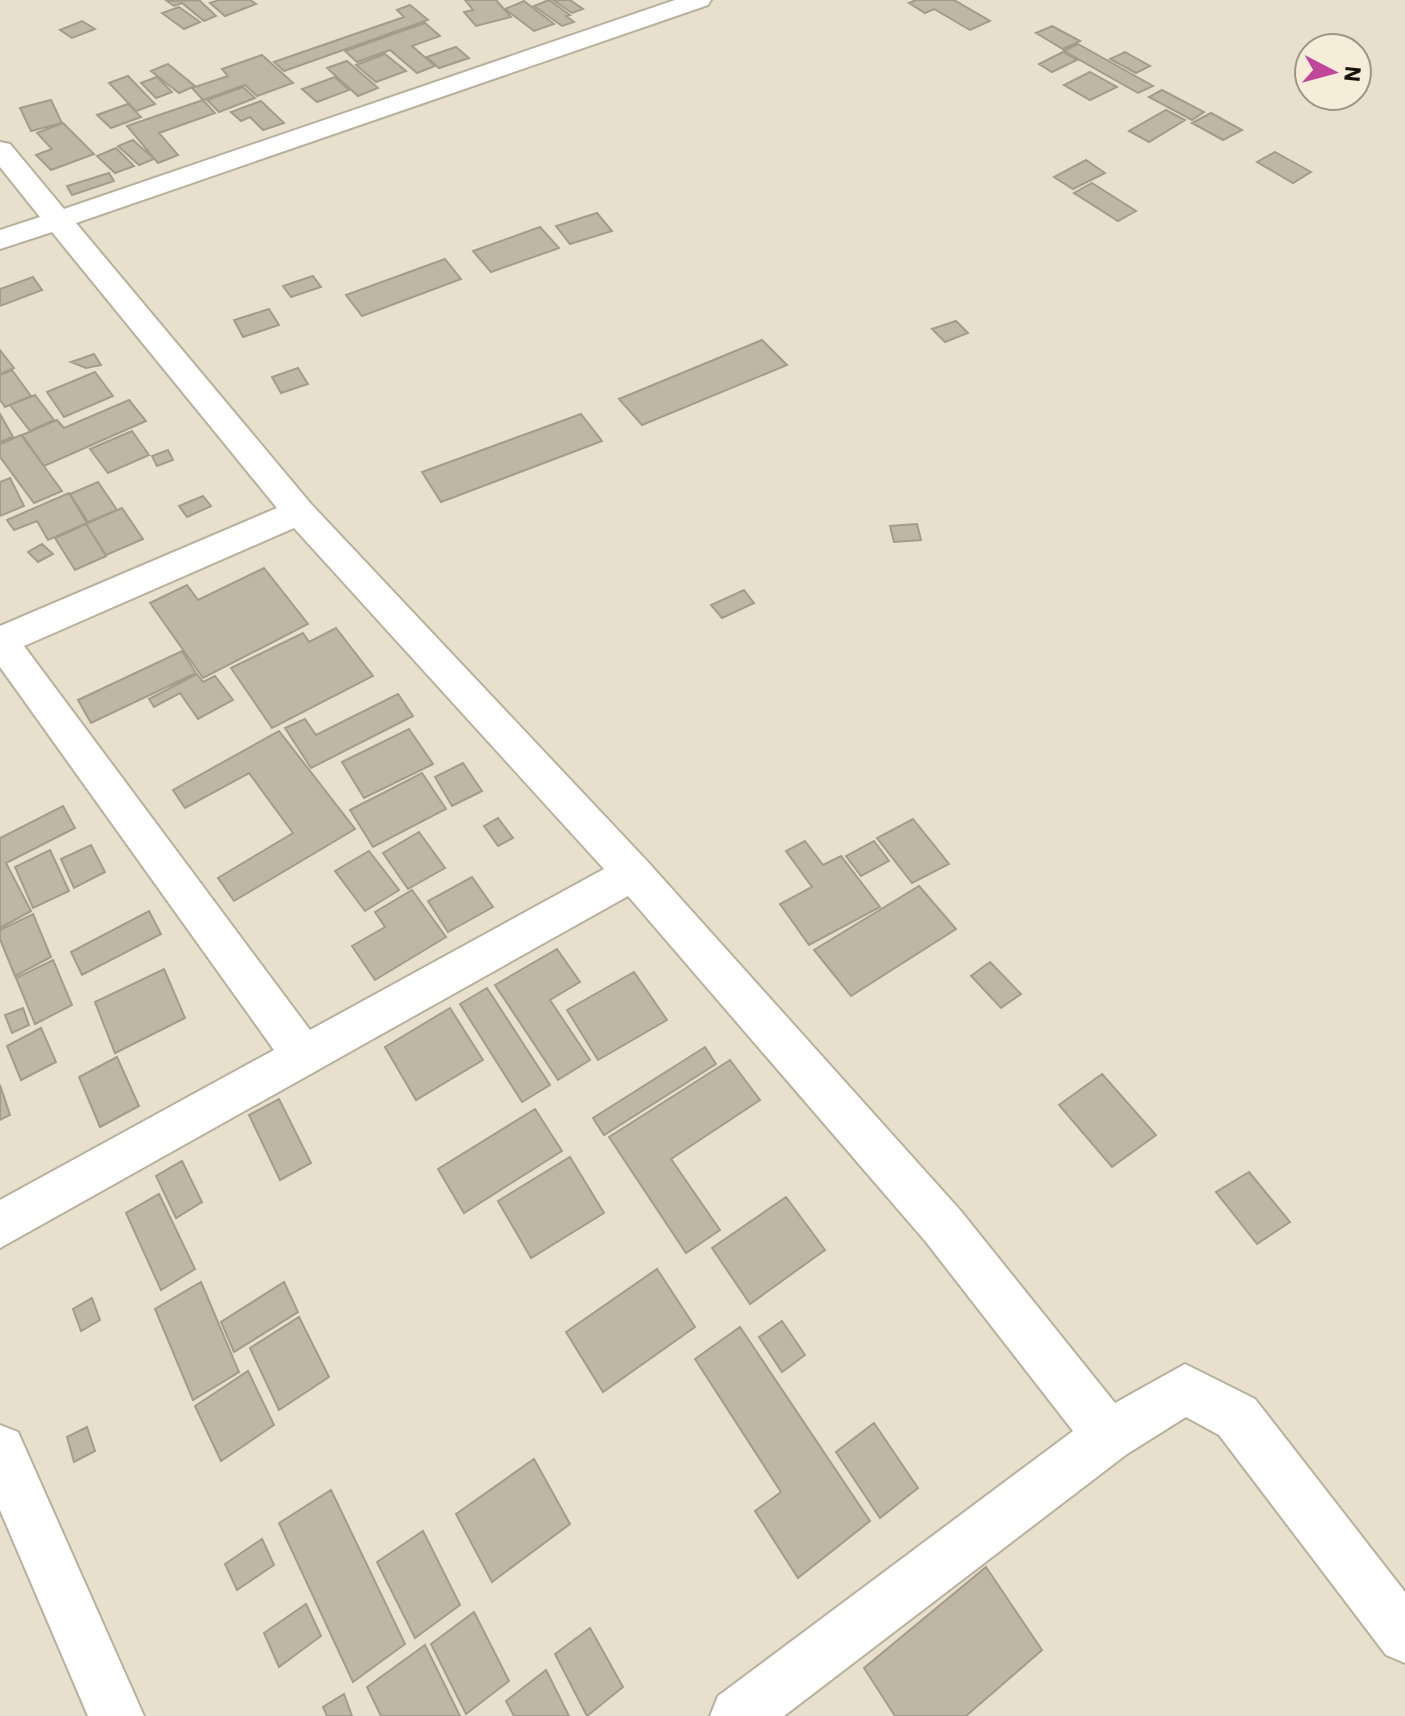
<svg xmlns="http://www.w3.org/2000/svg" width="1405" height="1716" font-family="'IBM Plex Sans',sans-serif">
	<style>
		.building { fill: #bfb7a4; stroke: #a49c89; stroke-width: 2 }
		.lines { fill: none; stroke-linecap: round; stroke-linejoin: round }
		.street-casing { stroke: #b8b09d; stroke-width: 4 }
		.street { fill: #fff; fill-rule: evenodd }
	</style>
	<rect width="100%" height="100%" fill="#e8e0cc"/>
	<path class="building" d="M199,0L216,16L204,21L182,3L174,6L167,1Z
		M219,0H250L256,4L225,16L210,3Z
		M465,0H496L511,17L476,26L464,12L473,10Z
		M549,0L570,15L566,16L574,22L562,26L534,6Z
		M553,0H570L583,9L572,13Z
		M916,0H954L990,21L970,30L934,9L925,13L909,3Z
		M524,1L554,24L534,31L505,9Z
		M410,5L428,20L284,71L274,62L404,17L397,10Z
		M179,7L200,22L184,29L162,13Z
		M82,21L95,29L72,38L60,30Z
		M425,23L440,36L412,46L435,66L417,73L390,50L357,62L345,51Z
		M1052,26L1080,41L1063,49L1036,33Z
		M1078,44L1153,86L1138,93L1064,51Z
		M456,47L469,58L439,68L427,57Z
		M1063,52L1077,60L1052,72L1039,64Z
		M1125,52L1150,66L1136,73L1110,59Z
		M385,54L406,71L376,82L356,65Z
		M262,55L293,83L257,96L245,85L203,100L192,88L228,76L222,69Z
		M347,61L378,88L358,96L327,68Z
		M168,64L195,86L179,93L151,71Z
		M1090,72L1117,87L1090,100L1064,85Z
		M128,76L155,104L136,111L109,83Z
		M157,77L172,92L156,98L141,83Z
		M335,77L349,90L317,102L302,89Z
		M243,87L255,98L219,112L207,100Z
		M1162,90L1204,112L1192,120L1149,97Z
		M51,100L62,123L31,131L20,108Z
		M203,100L215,113L159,133L178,155L158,163L127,126Z
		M261,101L284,123L263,130L250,117L241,121L231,112Z
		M128,104L141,117L111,128L97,115Z
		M1166,110L1185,120L1149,142L1129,131Z
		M1211,113L1242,130L1223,140L1192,123Z
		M63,123L94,154L51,170L36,155L52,149L37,133Z
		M133,140L154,159L139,165L118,146Z
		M116,148L134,166L115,173L97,156Z
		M1275,152L1311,172L1293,183L1257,162Z
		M1086,160L1105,173L1073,189L1054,177Z
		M109,173L114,181L72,195L67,186Z
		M1092,183L1136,211L1118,221L1074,193Z
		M597,213L612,231L570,244L556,226Z
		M540,227L559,248L491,272L473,251Z
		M445,259L461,279L362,316L346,295Z
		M313,276L321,287L291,297L283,286Z
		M33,277L42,290L0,306V289Z
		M269,309L279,325L243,337L234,320Z
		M956,321L968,333L945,342L932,329Z
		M762,340L787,365L642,425L619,399Z
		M0,350L14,368L0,374Z
		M94,354L101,365L86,368L71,362Z
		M298,368L308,384L281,393L272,377Z
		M12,370L31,396L5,407L0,400V375Z
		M95,372L113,396L64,417L47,392Z
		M35,395L54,420L30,431L10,405Z
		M129,400L146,421L44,466L22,435L57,420L64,428Z
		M0,414L13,437L0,442Z
		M581,414L602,441L441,502L422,472Z
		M132,431L149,455L108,473L90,449Z
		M21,435L62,491L34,503L0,457V444Z
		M168,450L173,460L157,466L152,456Z
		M10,478L24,506L0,516V482Z
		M98,482L117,510L88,522L70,494Z
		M69,493L87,523L48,540L37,521L14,530L7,520Z
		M203,496L211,506L187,517L179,506Z
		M122,508L143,539L106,555L86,524Z
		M86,524L106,556L75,570L55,538Z
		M917,524L921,540L894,542L890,526Z
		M42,544L53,554L38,562L28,552Z
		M264,568L308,624L203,678L150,603L187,585L198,600Z
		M744,590L754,603L722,618L711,605Z
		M336,628L373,676L272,728L231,668L303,633L309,642Z
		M182,651L196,673L91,723L78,700Z
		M197,674L203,682L215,676L233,700L198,719L180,693L154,707L149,699Z
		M398,694L413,716L311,768L285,728L305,719L316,735Z
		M409,729L433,764L364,798L342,762Z
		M279,731L355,829L234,901L218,878L293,833L249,773L185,808L173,790Z
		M463,763L482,791L452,806L435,777Z
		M422,773L446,809L373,847L350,810Z
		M63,806L75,828L6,863L31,911L0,928V838Z
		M498,818L513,838L498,846L484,826Z
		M913,819L949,864L912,883L877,838Z
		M419,832L445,868L408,889L383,853Z
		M805,841L823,865L841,856L880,907L809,945L780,904L812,887L786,851Z
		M874,841L889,861L861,876L846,856Z
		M91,845L105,872L74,888L61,859Z
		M50,850L69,891L33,908L15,867Z
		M369,851L399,890L365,911L335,871Z
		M472,877L493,907L448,932L428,901Z
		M919,886L956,929L851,996L814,950Z
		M412,890L446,937L375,980L352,946L385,927L375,912Z
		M149,911L161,934L82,975L71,952Z
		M33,914L51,957L15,976L0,939V930Z
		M557,949L580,982L550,1000L590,1060L558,1080L495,985Z
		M53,960L72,1005L35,1024L16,978Z
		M990,962L1021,994L1001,1008L971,976Z
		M164,969L185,1018L115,1053L95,1002Z
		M634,972L667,1020L598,1060L567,1010Z
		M487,988L550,1085L522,1102L460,1004Z
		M23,1008L29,1025L12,1033L5,1015Z
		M450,1008L483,1060L416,1100L385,1047Z
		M41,1028L56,1062L21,1080L7,1046Z
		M705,1047L716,1064L604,1135L593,1118Z
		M117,1057L139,1106L100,1127L79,1077Z
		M730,1060L760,1100L671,1159L720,1230L686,1253L609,1137Z
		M1102,1074L1156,1135L1112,1167L1059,1105Z
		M0,1085L10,1115L0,1120Z
		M279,1099L311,1163L280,1180L249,1115Z
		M535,1109L562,1151L464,1213L438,1169Z
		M570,1157L604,1213L531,1258L498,1201Z
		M182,1161L202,1202L176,1218L156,1176Z
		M1249,1172L1290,1222L1257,1244L1216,1192Z
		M159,1194L195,1269L161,1290L126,1213Z
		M786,1197L825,1250L750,1304L712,1248Z
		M657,1269L695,1327L603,1392L566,1332Z
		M201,1282L239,1372L193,1400L155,1309Z
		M284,1282L298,1312L234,1352L221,1322Z
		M92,1298L100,1320L81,1331L73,1309Z
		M299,1317L329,1377L279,1410L250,1348Z
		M782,1321L805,1355L782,1372L759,1337Z
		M740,1327L870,1521L798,1578L755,1511L781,1492L695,1359Z
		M248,1371L274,1425L221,1461L195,1406Z
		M874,1423L918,1488L880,1518L836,1452Z
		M87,1427L95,1451L74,1462L67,1437Z
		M534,1459L570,1524L492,1582L456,1514Z
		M331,1490L405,1644L353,1682L279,1523Z
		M423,1531L460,1605L415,1638L377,1562Z
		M262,1539L274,1565L237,1590L225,1564Z
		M986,1567L1042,1650L966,1716H895L864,1668Z
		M306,1604L321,1636L279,1667L264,1633Z
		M474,1612L509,1681L466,1714L431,1644Z
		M590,1628L623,1687L587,1716L555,1654Z
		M425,1645L460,1716H381L367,1687Z
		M546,1670L569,1716H514L506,1701Z
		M344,1694L352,1716H327L323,1707Z"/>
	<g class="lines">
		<defs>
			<path id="street" d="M675,0H711L708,5L76,223L311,504L647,861L960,1210L1115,1403L1185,1364L1255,1399L1405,1592V1663L1386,1655L1219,1435L1186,1417L1127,1454L784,1716H710L718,1696L1073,1431L926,1242L628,896L0,1248V1200L274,1050L0,667V626L277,508L52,232L0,249V230L40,217L0,167V142L10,144L64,209ZM294,528L604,869L310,1030L24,646Z
				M0,1425L18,1432L144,1716H88L0,1510Z"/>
		</defs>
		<use href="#street" class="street-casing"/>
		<use href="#street" class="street"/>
	</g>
	<g transform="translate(1333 72) rotate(96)"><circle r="38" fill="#f6edd9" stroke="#9c9687" stroke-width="2"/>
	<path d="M0-6L14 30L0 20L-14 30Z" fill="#bf4699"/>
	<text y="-12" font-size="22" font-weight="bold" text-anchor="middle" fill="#16130c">N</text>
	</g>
</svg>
